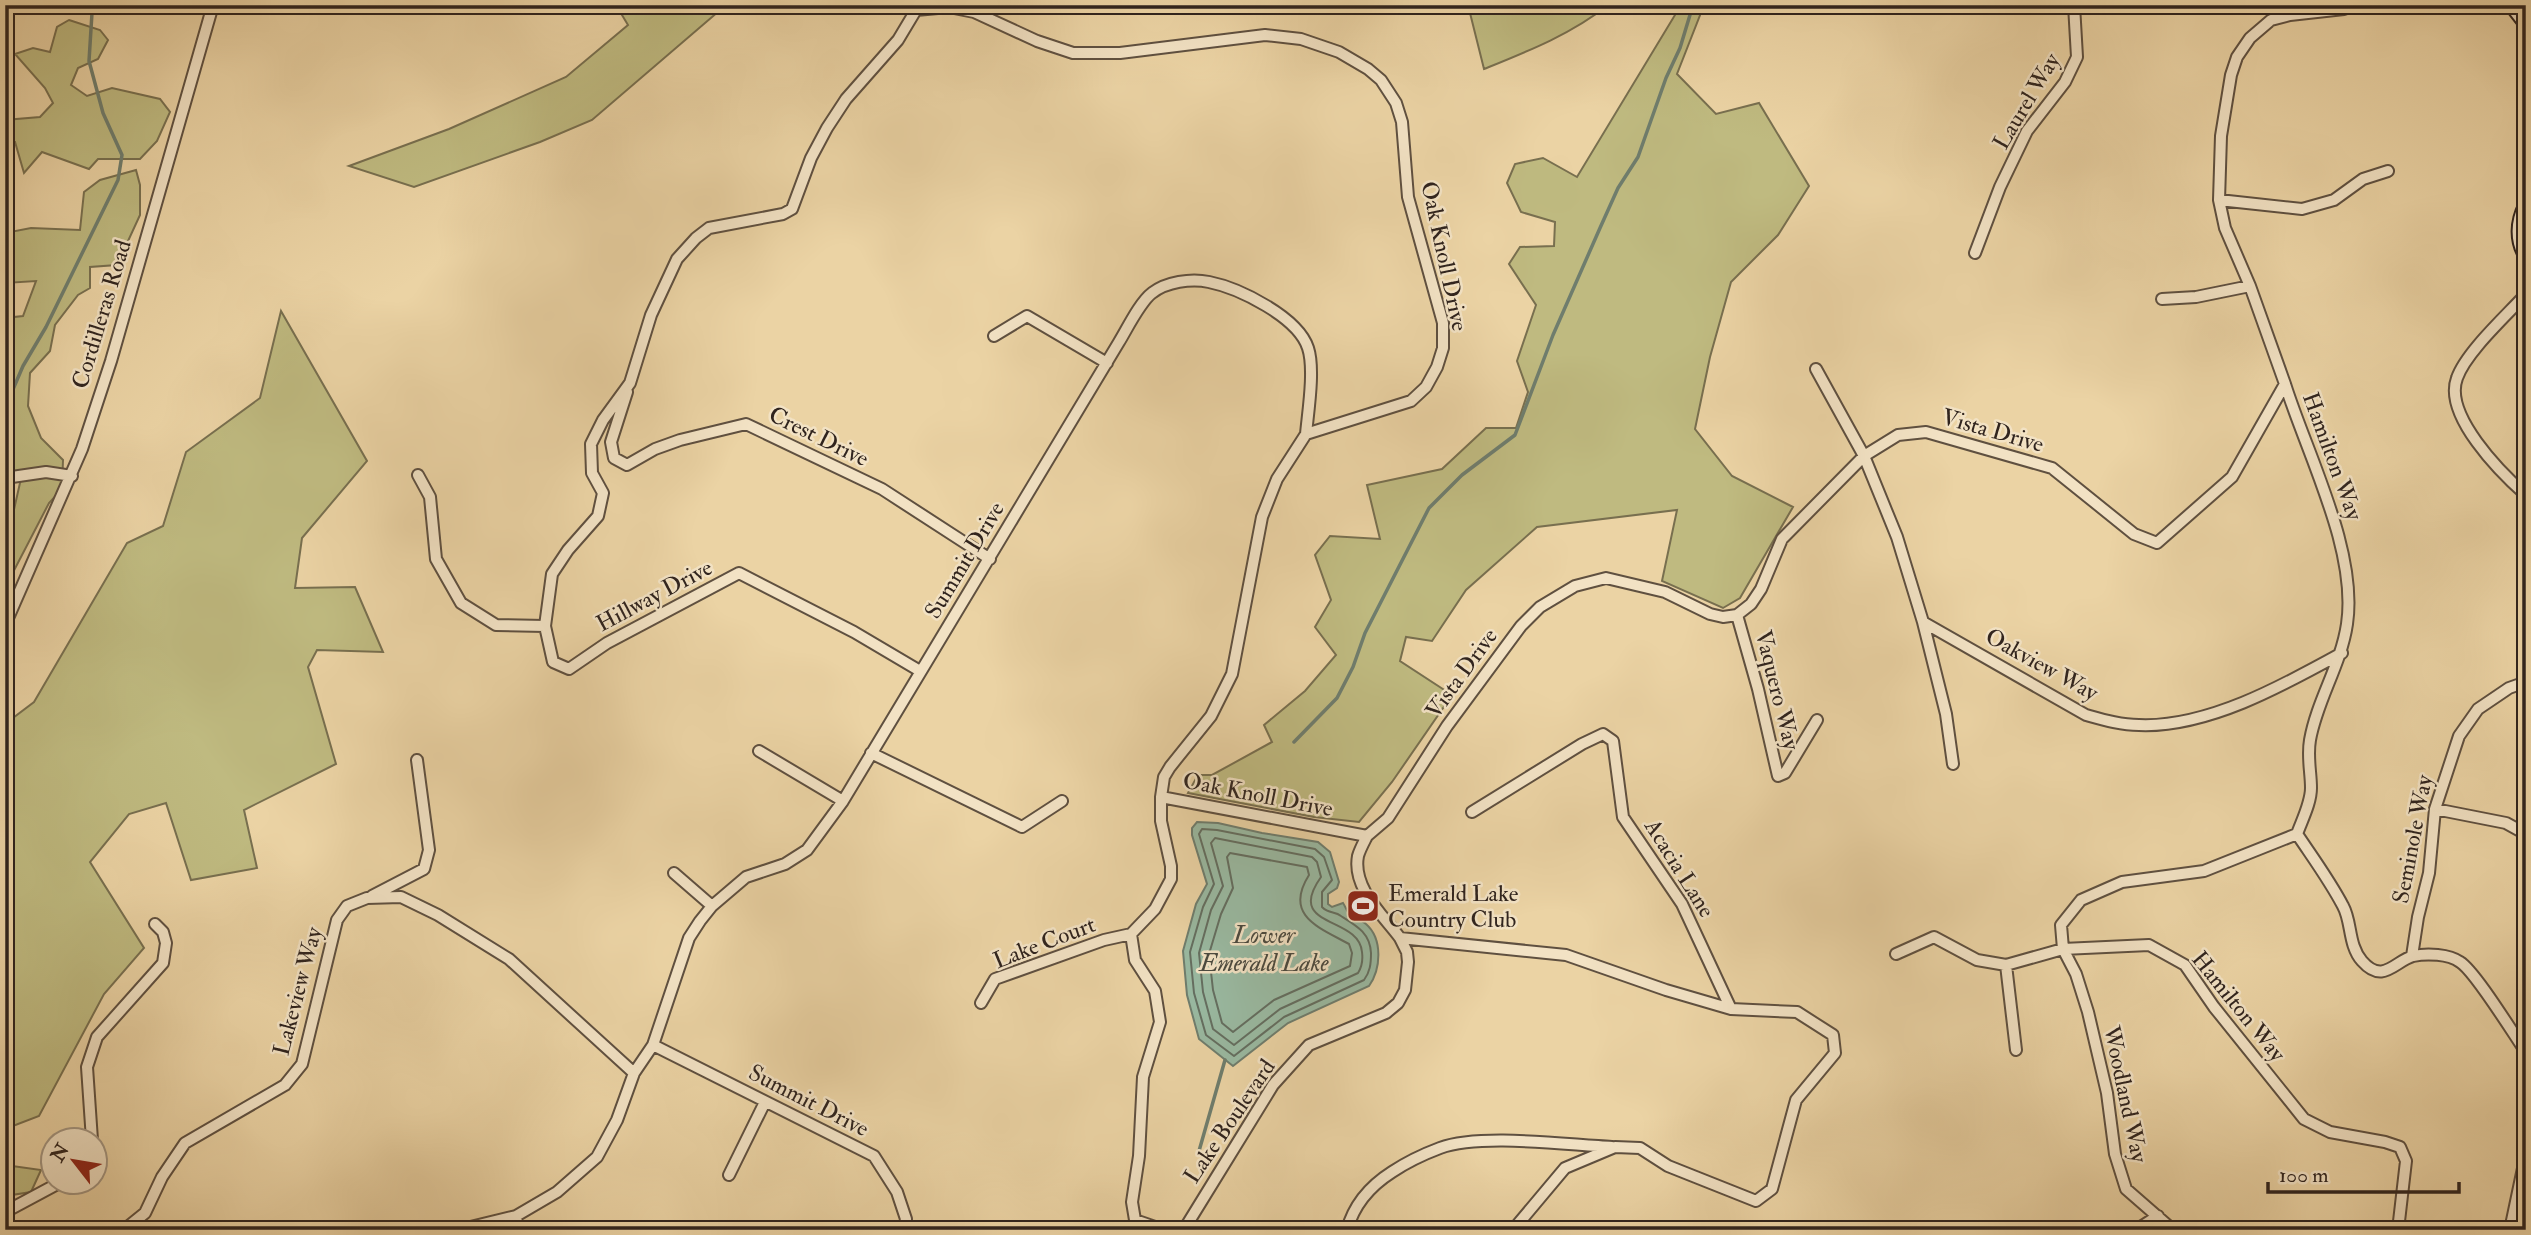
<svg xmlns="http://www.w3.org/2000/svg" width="2531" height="1235" font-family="'IM FELL Double Pica',serif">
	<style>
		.green { fill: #bfba80; stroke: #786f4f; stroke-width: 2 }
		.water { fill: #99b9a1; stroke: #6f7d6d; stroke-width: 2 }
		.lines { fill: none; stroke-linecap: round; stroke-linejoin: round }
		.shore { stroke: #646e60; stroke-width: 2 }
		.stream { stroke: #6f7d6d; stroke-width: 3.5 }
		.street-casing { stroke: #5f5040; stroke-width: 14 }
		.secondary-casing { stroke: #30241e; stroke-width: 18 }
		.street { stroke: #f2e2c4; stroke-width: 10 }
		.secondary { stroke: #f2e2c4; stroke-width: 14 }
		.labels { text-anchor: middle; stroke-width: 5; stroke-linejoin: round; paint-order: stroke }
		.street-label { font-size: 23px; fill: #30241e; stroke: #f2e2c4 }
		.poi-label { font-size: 23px; fill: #30241e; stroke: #f2e2c4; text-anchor: start }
		.water-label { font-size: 24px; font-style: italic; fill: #4a493f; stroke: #f2e2c4 }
	</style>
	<rect width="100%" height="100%" fill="#ebd3a4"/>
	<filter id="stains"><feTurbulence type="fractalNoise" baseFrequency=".00286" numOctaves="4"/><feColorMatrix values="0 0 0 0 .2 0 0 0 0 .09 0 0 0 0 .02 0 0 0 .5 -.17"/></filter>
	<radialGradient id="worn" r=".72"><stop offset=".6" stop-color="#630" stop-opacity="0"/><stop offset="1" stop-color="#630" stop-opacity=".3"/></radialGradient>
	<path class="green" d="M616,5H726L592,120L540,142L414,187L349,166L449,129L566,77L628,25Z
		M1468,5H1608C1572,34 1526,52 1484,69Z
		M1676,5H1704L1677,74L1716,114L1759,103L1809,186L1778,235L1731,282L1710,357L1695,429L1732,476L1793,507L1740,598L1723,608L1662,581L1677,510L1537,527L1466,590L1432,641L1406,637L1400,661L1452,695L1392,782L1359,822L1314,817L1188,793L1198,775H1212L1272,742L1264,725L1305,691L1336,655L1315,627L1331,600L1315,555L1330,536L1380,539L1367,485L1442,469L1486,428H1516L1528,392L1517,361L1536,305L1509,264L1520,247L1554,246L1555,222L1521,212L1507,183L1515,164L1543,158L1577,177L1675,15Z
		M69,20L100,30L108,40L98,59L78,68L71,85L87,96L112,88L160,99L170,112L157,141L140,159H98L89,169L42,152L24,173L15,142L5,141V120L40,117L53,103L45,88L15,54L33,48L50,52L57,27Z
		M136,170L140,185V215L117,265L90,267V288L78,295L55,325L50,351L30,373L28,406L41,438L63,460L62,489L49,503L8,582L5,581V512L13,514L22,474H5V318L23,316L36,281L5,283V254L10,232L31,228L80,230L84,192L100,180Z
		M281,311L367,461L302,538L295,588L355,587L383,652L317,650L308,667L336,764L244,810L257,868L191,880L166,803L129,814L90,862L144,948L104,994L39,1116L5,1129V724L34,702L127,543L163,526L186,452L260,398Z
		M5,1165L41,1170L31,1192L5,1196Z"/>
	<path class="water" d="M1197,822L1218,823L1262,833L1318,842L1330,852L1339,882L1337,888L1328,894V904L1332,907L1343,903C1345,906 1346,909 1348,912C1351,918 1361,919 1366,924C1383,939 1381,969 1369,986L1288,1023L1233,1066L1199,1039L1187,995L1183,951L1196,904L1207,884L1192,835V828Z"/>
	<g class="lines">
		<path class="shore" d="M1202,829L1217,830L1315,849L1324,857L1332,880L1322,892V907C1329,914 1335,911 1341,916C1357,926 1370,933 1371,953C1371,964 1370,972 1364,980L1284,1017L1234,1056L1206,1035L1194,993L1190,952L1203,907L1214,884L1199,834Z
			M1215,838L1312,857L1317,862L1321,877C1284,929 1359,915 1362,952C1363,960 1362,967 1358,973L1280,1009L1234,1045L1213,1029L1203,992L1199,953L1211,910L1223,886L1211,843Z
			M1230,853L1307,867L1309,875C1283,916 1320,928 1349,944L1352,953L1350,966L1274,1000L1233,1032L1222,1023L1213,990L1209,954L1221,914L1233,888L1227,857Z"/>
		<path class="stream" d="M5,408L23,366L46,327L118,180L122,155L103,113L89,61L92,13L90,5
			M1294,742L1337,698L1353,667L1365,633L1429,508L1462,475L1515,435L1553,335L1600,228L1618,188L1638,157L1666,78L1680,48L1693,5
			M1199,1151L1225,1060"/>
		<defs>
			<path id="street" d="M892,5L916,10L949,7L974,12L1037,41L1073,53H1120L1265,35L1301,39L1339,52L1368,69L1381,80L1396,103L1402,122L1408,197L1443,323V348L1437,367L1426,387L1411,401L1306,434L1277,479L1262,517L1232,674L1211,716L1170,767L1164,777L1161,797V821L1171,866V879L1155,909L1131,934L1135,960L1155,991L1160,1022L1143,1077L1139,1156L1132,1202L1135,1220L1164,1230L1185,1228L1273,1085L1309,1045L1386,1013L1398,1003L1405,990L1408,962L1407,952L1400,938
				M916,10L898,40L846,99L827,128L811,158L792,209L783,214L709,228L696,238L677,259L651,315L630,383L603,420L591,444L592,473L603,493L598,516L568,550L552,574L545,626L553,662L569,669L607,643L739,573L854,632L920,671
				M2219,200L2302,209L2334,200L2363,179L2388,171
				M1975,253L2000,187L2027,131L2065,82L2077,57L2074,5
				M2526,294C2507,315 2466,352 2457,378C2443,415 2501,473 2526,495
				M2162,299L2196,297L2250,286
				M994,336L1027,316L1107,363
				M1816,369L1864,456L1897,537L1923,622L2086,715C2104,720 2121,725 2139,725C2207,728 2284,685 2342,653
				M627,392L611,442L614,458L627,465L655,449L680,440L746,424L882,489L990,559
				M418,475L430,497L436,559L461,603L496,625L545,626
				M5,478L46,472L72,476
				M1737,615L1758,689L1778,776L1785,773L1817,720
				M1923,622L1946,714L1953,764
				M5,625L82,449L111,361L213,5
				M759,751L843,801
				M871,753L1022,827L1062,801
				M1161,797L1367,836C1364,842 1360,849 1358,856C1352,888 1383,915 1400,938L1566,955L1666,990L1731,1009L1797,1012L1833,1035L1835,1053L1796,1100L1772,1189L1756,1201L1668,1166L1640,1148L1615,1147L1565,1168L1513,1230
				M2435,809L2506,823L2526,834
				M1472,812L1582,744L1603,734L1613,741L1623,817L1682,904L1731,1009
				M2297,834C2313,858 2330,881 2343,906C2352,922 2348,945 2362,961C2383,985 2395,961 2413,956C2427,953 2449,954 2460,962C2475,971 2514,1035 2526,1052
				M1367,836L1388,818L1447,726L1521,626L1540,607L1575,586L1606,578L1665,592L1710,614L1723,617L1737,615L1751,604L1761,589L1782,539L1864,456L1898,435L1926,432L2052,468L2134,534L2157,543L2232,477L2285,384L2250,286L2225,228L2219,200L2221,136L2231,75L2237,57L2250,38L2271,20L2290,15L2344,9L2355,5
				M674,873L712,906
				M372,896L424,869L429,850L417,760
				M1896,954L1934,937L1977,960L2006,965L2063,949L2149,945L2185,965L2214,1007L2304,1119L2330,1132L2385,1142L2400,1147L2406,1161L2398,1230
				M2412,956L2418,917L2429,873L2435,809L2459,736L2478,709L2509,688L2526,682
				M2006,965L2016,1050
				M981,1003L995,979L1104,940L1131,934
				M653,1045L874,1156L897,1192L906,1219L903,1230
				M92,1140L87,1067L97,1037L163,963L166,943L163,932L155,924
				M729,1175L765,1102
				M5,1212L61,1182
				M516,1216L518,1230
				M124,1230L145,1213L162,1177L185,1143L285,1085L302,1064L337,920L347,906L367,898L401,897L438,915L509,959L634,1073
				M458,1230L516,1216L557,1192L597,1157L617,1120L634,1073L653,1045L689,938L700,921L712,906L746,877L785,864L807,850L843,801L1119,342C1127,329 1140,302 1152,293C1166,282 1191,278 1209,282C1239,288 1298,317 1308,348C1315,369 1308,412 1306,434
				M1347,1230C1354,1204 1370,1186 1392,1172C1407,1162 1424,1154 1440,1148C1481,1133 1567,1145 1612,1147
				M2136,1230L2158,1216
				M2173,1230L2126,1189L2115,1154L2107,1093L2088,1012L2076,974L2063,949L2061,925L2081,900L2122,882L2204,871L2297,834C2302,820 2311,803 2311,788C2311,772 2307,757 2310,740C2317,700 2341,665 2347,624C2358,551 2307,454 2285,384
				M2510,1230L2526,1154"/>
			<path id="secondary" d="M2512,5L2526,23
				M2526,206C2518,222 2517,240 2526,255"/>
		</defs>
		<use href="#street" class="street-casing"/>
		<use href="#secondary" class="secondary-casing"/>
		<use href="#street" class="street"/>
		<use href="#secondary" class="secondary"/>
	</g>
	<defs>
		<symbol id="stadium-square" viewBox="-11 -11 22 22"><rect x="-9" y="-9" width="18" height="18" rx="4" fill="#8f2418" stroke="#f2e2c4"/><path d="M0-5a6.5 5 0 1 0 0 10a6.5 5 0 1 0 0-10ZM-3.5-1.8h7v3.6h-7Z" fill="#fff"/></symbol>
	</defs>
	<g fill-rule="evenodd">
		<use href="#stadium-square" x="1344" y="887" width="38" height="38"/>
	</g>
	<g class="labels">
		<g class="street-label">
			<text transform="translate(2026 101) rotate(-59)" y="8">Laurel Way</text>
			<text transform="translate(1445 256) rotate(78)" y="8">Oak Knoll Drive</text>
			<text transform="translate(101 314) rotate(-73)" y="8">Cordilleras Road</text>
			<text transform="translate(1993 430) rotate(16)" y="8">Vista Drive</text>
			<text transform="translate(819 436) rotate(26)" y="8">Crest Drive</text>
			<text transform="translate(2333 456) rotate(70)" y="8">Hamilton Way</text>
			<text transform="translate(964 560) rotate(-59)" y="8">Summit Drive</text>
			<text transform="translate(654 595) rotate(-28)" y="8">Hillway Drive</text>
			<text transform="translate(2042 664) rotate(29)" y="8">Oakview Way</text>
			<text transform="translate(1461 673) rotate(-54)" y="8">Vista Drive</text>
			<text transform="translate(1778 690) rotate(76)" y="8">Vaquero Way</text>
			<text transform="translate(1258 794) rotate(11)" y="8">Oak Knoll Drive</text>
			<text transform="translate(2412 839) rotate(-79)" y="8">Seminole Way</text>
			<text transform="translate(1680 868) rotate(58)" y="8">Acacia Lane</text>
			<text transform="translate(1044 942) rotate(-21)" y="8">Lake Court</text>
			<text transform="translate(297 991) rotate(-75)" y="8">Lakeview Way</text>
			<text transform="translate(2239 1006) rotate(51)" y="8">Hamilton Way</text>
			<text transform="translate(2126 1094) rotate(78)" y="8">Woodland Way</text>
			<text transform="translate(809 1100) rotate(27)" y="8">Summit Drive</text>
			<text transform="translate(1229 1121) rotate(-56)" y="8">Lake Boulevard</text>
		</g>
		<g class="poi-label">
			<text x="1388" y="901">Emerald Lake<tspan x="1388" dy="26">Country Club</tspan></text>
		</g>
		<g class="water-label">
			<text x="1264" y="943">Lower<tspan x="1264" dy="28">Emerald Lake</tspan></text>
		</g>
	</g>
	<rect width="2531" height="1235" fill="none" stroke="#ebd3a4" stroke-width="28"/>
	<rect x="7" y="7" width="2517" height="1221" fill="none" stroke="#30241e" stroke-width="3.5"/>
	<rect x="14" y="14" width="2503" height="1207" fill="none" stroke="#30241e" stroke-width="2"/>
	<g transform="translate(74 1161) rotate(301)"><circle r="33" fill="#f2e2c4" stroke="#a49682" stroke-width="2"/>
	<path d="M0-5L12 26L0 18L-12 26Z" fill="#8f2418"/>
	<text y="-10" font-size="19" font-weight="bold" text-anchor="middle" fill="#30241e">N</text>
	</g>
	<path d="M2268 1182v10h191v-10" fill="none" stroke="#30241e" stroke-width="3.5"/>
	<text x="2279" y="1182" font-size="21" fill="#30241e" stroke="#f2e2c4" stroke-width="5" paint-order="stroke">100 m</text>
	<rect width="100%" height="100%" filter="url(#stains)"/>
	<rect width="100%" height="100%" fill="url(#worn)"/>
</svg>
